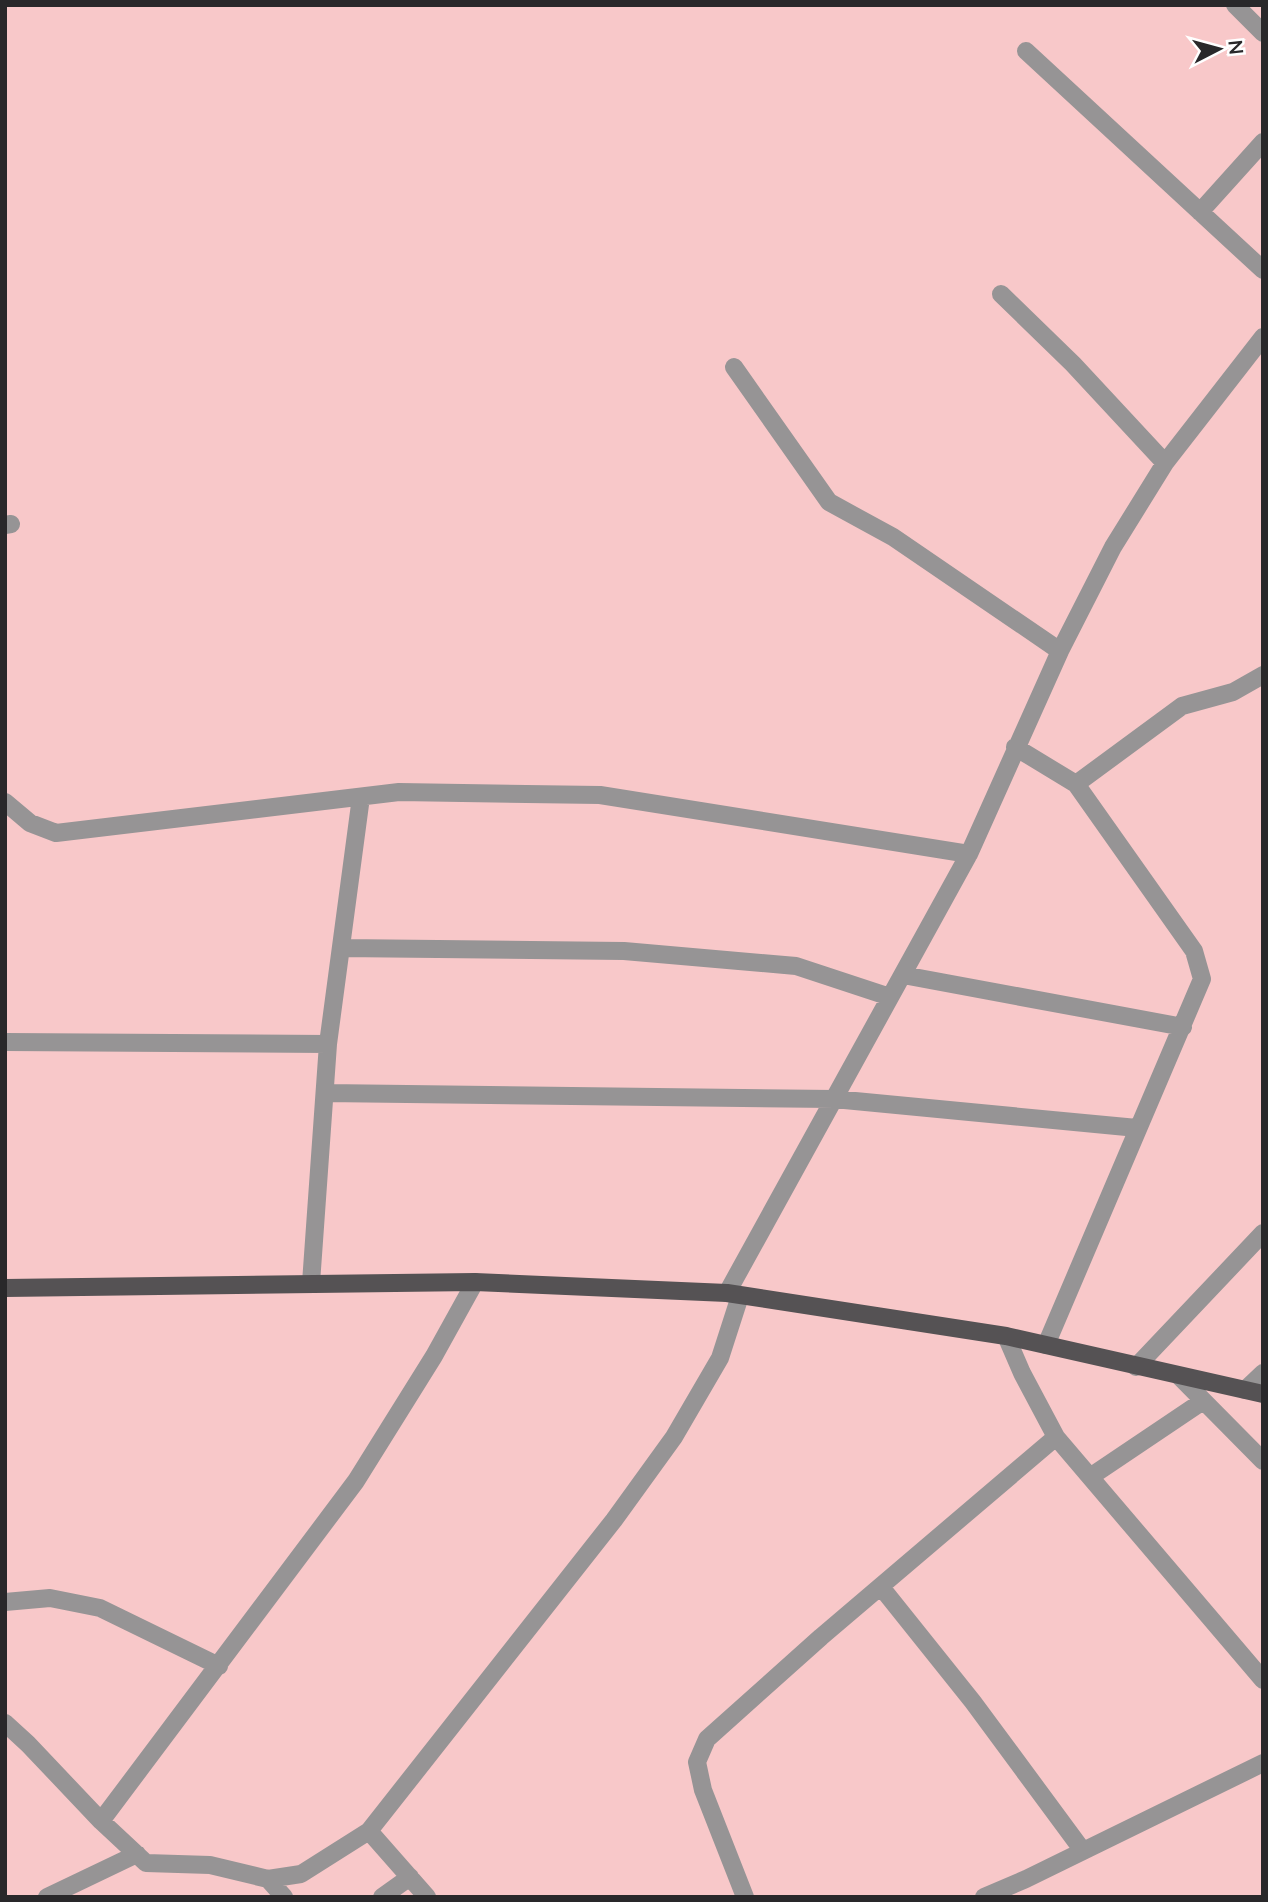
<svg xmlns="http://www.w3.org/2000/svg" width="1268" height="1902" font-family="Lato,sans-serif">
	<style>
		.green { fill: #f8c8c9 }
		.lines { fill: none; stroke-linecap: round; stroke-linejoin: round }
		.minor { stroke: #969495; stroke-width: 18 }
		.primary { stroke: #555254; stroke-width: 18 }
	</style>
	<rect width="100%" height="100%" fill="#e7e4e8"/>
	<path class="green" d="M5,5H1263V1897H5Z"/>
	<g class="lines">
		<path class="minor" d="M1235,5L1263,33
			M1026,51L1263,270
			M1200,212L1263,142
			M1001,294L1073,364L1165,463
			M734,367L829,502L893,537L1060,651
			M5,525L11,524
			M1015,747L1076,784L1194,951L1202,979L1046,1345
			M1076,784L1182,706L1233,692L1263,675
			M5,802L30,823L56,833L399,792L600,795L969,854
			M341,948L624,951L796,966L890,997
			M903,975L1183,1027
			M5,1042L328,1044
			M325,1093L834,1099L1137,1128
			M311,1283L328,1044L361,797
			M727,1293L969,854L1060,651L1113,547L1165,463L1263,337
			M1006,1336L1022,1373L1056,1437L1263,1680
			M1136,1367L1263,1233
			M1179,1376L1263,1461
			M1245,1390L1263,1373
			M1090,1477L1203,1401
			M881,1587L973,1702L1083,1851
			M5,1602L50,1598L100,1608L219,1666
			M5,1723L28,1744L101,1821L146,1863L210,1865L268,1879L301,1874L369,1831L614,1520L674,1437L720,1358L740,1296
			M101,1821L356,1481L434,1356L475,1282
			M369,1831L427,1897
			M268,1879L284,1897
			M47,1897L137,1854
			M382,1897L410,1877
			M745,1897L703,1790L697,1762L707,1739L821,1637L1056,1437
			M984,1897L1026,1879L1263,1763"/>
		<path class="primary" d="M5,1288L475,1282L727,1293L1006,1336L1263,1394"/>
	</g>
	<rect width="1268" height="1902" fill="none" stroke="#29282a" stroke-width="14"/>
	<g transform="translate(1219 49) rotate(84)" stroke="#ffffff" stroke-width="5" paint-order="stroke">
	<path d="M0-5L12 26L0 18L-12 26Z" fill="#29282a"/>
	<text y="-10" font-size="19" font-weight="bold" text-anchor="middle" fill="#29282a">N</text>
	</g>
</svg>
